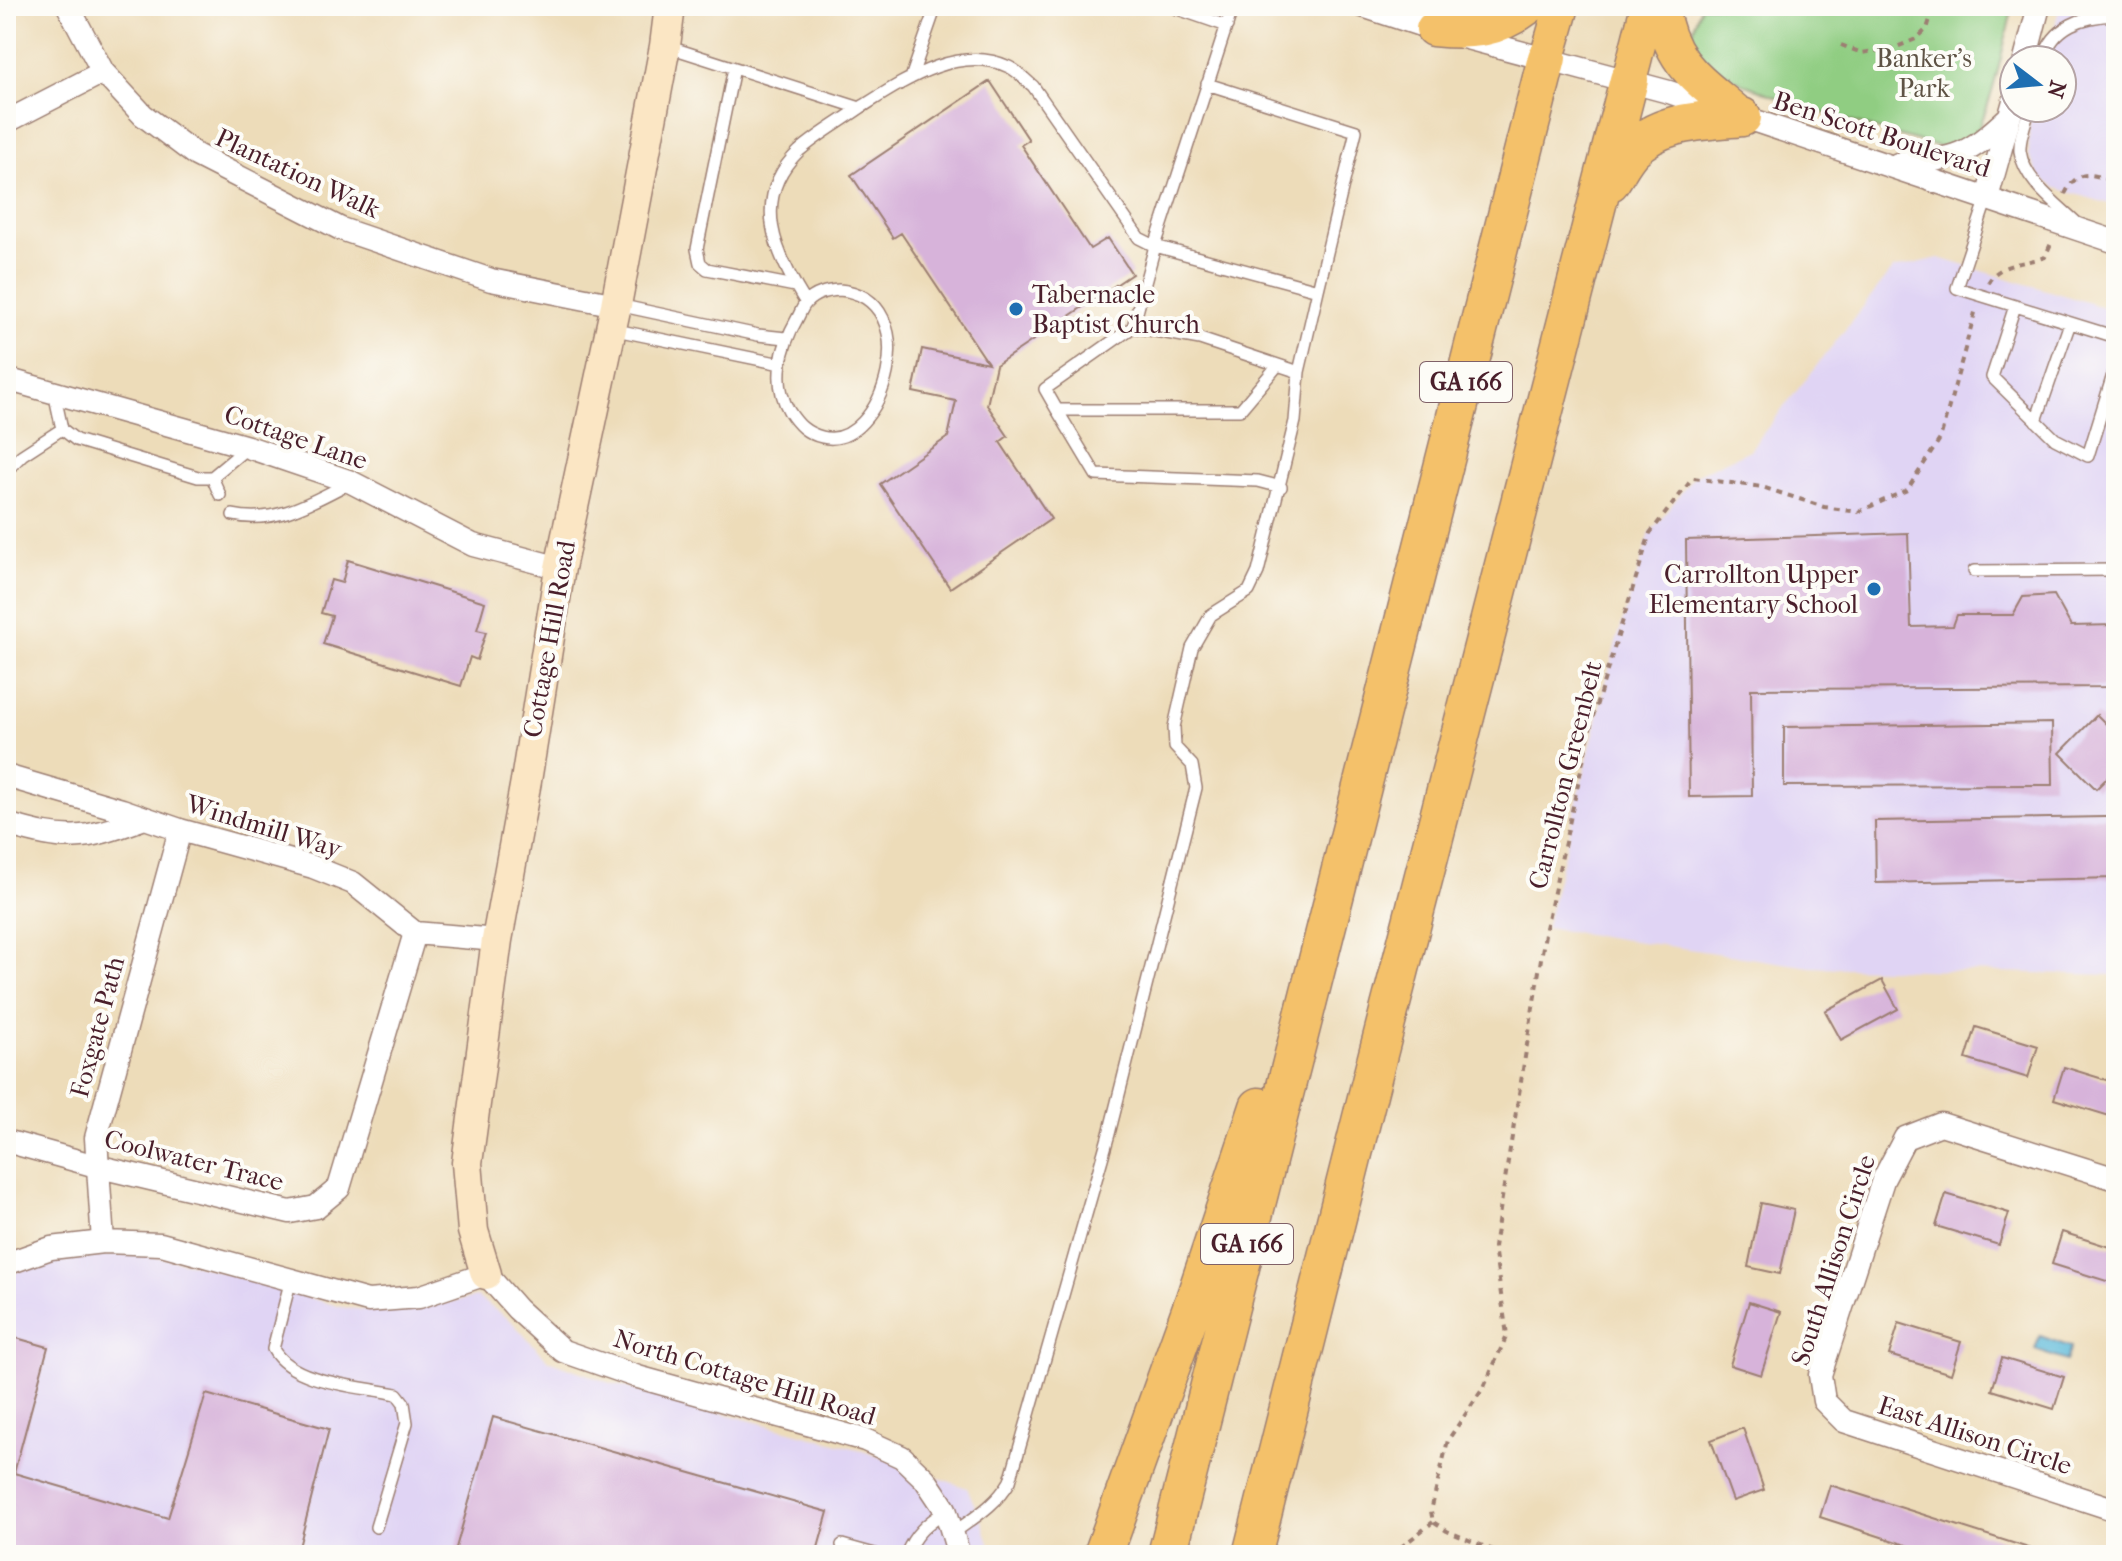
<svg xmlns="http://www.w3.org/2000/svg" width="2122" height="1561" font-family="'IM FELL French Canon',serif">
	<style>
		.built { fill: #e0d4f4 }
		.green { fill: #90cd82; stroke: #6d7656; stroke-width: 2 }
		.water { fill: #5bb9d9; stroke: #526c82; stroke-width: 2 }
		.building { fill: #d7b3da }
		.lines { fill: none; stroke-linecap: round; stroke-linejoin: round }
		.lane-casing { stroke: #9c7e72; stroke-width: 14 }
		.street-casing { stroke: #9c7e72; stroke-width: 25 }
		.secondary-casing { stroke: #9c7e72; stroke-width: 33 }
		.primary-casing { stroke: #9c7e72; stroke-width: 37 }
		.highway-casing { stroke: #9c7e72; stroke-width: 41 }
		.path { stroke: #9c7e72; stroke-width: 4; stroke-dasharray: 6 6; stroke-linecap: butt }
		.lane { stroke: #fff; stroke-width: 11 }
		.street { stroke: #fff; stroke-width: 22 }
		.secondary { stroke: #fbe6c4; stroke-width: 30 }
		.primary { stroke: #f4c16b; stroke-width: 34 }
		.highway { stroke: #f4c16b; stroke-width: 38 }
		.poi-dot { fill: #1f6fb2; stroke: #fdfcf7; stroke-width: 3 }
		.labels { text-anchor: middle; stroke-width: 8; stroke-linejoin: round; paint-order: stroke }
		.shield { fill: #fdfcf7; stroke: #806168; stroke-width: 2 }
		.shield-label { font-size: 24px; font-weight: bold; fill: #4a1f2b }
		.park-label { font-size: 26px; fill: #5f5345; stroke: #fdfcf7 }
		.street-label { font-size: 26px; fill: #4a1f2b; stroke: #fdfcf7 }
		.poi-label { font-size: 26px; fill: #4a1f2b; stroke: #fdfcf7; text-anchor: start }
	</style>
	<rect width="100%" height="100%" fill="#fdfcf7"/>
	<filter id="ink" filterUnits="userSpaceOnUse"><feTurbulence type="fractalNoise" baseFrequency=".0125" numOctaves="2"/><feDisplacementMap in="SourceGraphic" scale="16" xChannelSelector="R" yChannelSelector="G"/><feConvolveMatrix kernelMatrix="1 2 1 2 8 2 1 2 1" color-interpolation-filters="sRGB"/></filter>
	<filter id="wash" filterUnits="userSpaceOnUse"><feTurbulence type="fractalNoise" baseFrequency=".006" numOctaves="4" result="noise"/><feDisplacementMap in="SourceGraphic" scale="32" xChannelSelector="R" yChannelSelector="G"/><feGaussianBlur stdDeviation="1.8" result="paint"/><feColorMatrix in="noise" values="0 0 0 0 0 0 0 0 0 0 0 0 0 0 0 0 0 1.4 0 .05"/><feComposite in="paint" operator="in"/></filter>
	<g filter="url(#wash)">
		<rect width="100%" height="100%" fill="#eddcb9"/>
		<path class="built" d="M2060,6H2116V206L2056,188L2039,176L2029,155V127L2034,108H2062V60H2046Z
			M1939,258L2116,311V975L1810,967L1546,928L1615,646L1650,533L1694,476L1750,450L1893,269Z
			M137,1254L191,1263L341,1307L382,1312L420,1308L477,1297L511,1321L548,1360L610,1383L854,1448L967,1488L983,1524L993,1555H6V1276L50,1260Z"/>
		<path class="green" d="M1701,6H2013C2006,34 1989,125 1969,141C1960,149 1951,147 1940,147C1895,134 1708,87 1694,47C1689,34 1697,18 1701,6Z"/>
		<path class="water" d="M2040,1336L2071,1347L2066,1361L2035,1350Z"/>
		<g id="blocks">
			<path class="building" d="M990,81L1029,140L1021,145L1090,249L1108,238L1132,274L996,365L987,405L1008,436L1000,442L1051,519L950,588L880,484L948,437L956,401L913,392L922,349L988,363L901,233L893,238L851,175Z
				M1908,533L1911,627L1953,626L1957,615H2013L2023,597L2054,595L2071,626L2116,625V687L1751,689L1752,796L1689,797L1686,540Z
				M348,560L485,602L477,630L486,632L477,660L470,657L461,686L323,644L332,616L321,613L331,580L342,583Z
				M2097,715L2116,734V769L2096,789L2060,753Z
				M2052,723L2053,785L1784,786V727Z
				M2104,817H2116V878L1876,883L1875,821Z
				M1882,980L1898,1009L1841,1040L1825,1011Z
				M1976,1027L2038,1046L2028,1078L1966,1059Z
				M2064,1067L2116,1083V1118L2054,1099Z
				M1946,1194L2009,1213L1999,1245L1936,1226Z
				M1761,1203L1794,1210L1780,1274L1748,1267Z
				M2062,1232L2116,1249V1284L2052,1264Z
				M1749,1302L1781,1312L1761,1375L1730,1365Z
				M1899,1323L1961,1342L1951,1374L1889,1355Z
				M6,1335L48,1347L14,1473L168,1518L206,1394L329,1429L297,1555H6Z
				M2002,1358L2064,1377L2054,1409L1992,1390Z
				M493,1417L828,1512L816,1555H454Z
				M1743,1428L1764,1490L1733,1501L1711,1440Z
				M1830,1485L2038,1551V1555H1937L1820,1517Z"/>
		</g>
	</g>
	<g filter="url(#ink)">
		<use href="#blocks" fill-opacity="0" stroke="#9c7e72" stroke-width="2"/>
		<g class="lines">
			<defs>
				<path id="lane" d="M1169,6L1227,26
					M666,46L860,108C902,82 958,43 1009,67C1018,71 1025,80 1033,86L1139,238L1155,246L1318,290L1356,131L1207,84
					M2043,60C2053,25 2083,16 2116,15
					M734,68L697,249L700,263L707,269L795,286
					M911,78L936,6
					M2030,108C2026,121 2019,137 2020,151C2024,182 2059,205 2079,225
					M1987,198L1957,288L2116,337
					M839,290C929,297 883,453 822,437C806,433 798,425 789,411C772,382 781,347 797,319C800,314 802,307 806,303C815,293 827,291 839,290Z
					M806,303C776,255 749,199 799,151C817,135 840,122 860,108
					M618,305L758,335L786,338
					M2015,306L1992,377L2055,439L2088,456L2116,365
					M611,329L781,364
					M1278,365L1240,410H1057L1096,475L1258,481L1281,487
					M1299,372L1318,290
					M54,392L62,429L76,440L198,477H212L248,447
					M1057,410L1045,389L1133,327L1155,246L1233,6
					M2036,421L2070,323
					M6,471L22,455L62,429
					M212,477L220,495
					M233,515C275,525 314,501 349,483
					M1974,571L2116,570
					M291,1279L273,1349C292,1384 360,1386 397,1394L404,1403L407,1423L376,1527
					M953,1533C975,1517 996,1505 1010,1481L1109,1134L1196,788L1192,765L1175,747L1174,727L1192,648L1211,615L1249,591L1258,572L1295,421L1299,372L1200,339L1133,327
					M842,1545L878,1555
					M906,1555C914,1534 927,1523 946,1511"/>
				<path id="street" d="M68,6L103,72L143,115L196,155L341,229L491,280L616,305
					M1363,6L1433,29L1669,92L2116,242
					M2025,60L2039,6
					M6,122L103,72
					M1898,164C1957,158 1965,158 2010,116
					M1987,198L2014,101
					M6,379L248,447L351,482L473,545L560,568
					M6,776L122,810L180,830L313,867L353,883L415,933L497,940
					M6,824C67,842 82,841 142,819
					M6,1141L96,1166L290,1212L316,1207L339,1188L415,933
					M2116,1179L1941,1124L1905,1138L1883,1180L1820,1375L1824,1401L1844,1421L2116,1510
					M103,1242L96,1138L180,830
					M6,1264L51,1248L103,1242L161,1244L368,1301L419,1297L486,1274L517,1309L563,1351L638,1377L865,1440L902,1457L925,1479L945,1509L959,1555"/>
				<path id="secondary" d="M486,1274L473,1231L467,1163L497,940L526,781L560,568L616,305L665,46L670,6"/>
				<path id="primary" d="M1661,6C1670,66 1700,80 1742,117
					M1433,29C1473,33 1497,31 1530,6
					M1547,58L1562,6
					M1629,80L1648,6"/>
				<path id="highway" d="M1610,182C1617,172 1623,160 1631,151C1659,120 1704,121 1742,117
					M1103,1555L1195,1299L1259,1107
					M1167,1555L1547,58
					M1252,1555L1377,1058L1629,80"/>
			</defs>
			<use href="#lane" class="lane-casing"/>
			<use href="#street" class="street-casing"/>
			<use href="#secondary" class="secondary-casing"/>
			<use href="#primary" class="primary-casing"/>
			<use href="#highway" class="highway-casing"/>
			<path class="path" d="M1841,45L1862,53L1894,48L1916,39L1927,29L1934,6
				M2065,194C2078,167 2093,174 2116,183
				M1988,283C1999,262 2025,264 2045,257L2052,241
				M1391,1555L1433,1522
				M1505,1555L1447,1531L1433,1522L1431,1511L1448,1440L1484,1387L1507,1335L1494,1247L1546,928L1593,716L1650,533L1693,478L1762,487L1824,507L1858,512L1907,490L1940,439L1976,309"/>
			<use href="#lane" class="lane"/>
			<use href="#street" class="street"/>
			<use href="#secondary" class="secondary"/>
			<use href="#primary" class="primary"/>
			<use href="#highway" class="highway"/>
		</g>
	</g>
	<g class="poi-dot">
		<circle cx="1016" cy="309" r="8"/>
		<circle cx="1874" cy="589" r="8"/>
	</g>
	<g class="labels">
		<g class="shield">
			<rect x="1420" y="362" width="92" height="40" rx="6"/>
			<rect x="1201" y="1224" width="92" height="40" rx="6"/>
		</g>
		<g class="shield-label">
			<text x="1466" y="390">GA 166</text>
			<text x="1247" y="1252">GA 166</text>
		</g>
		<g class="park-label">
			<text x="1924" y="67">Banker's<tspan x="1924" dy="30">Park</tspan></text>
		</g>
		<g class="street-label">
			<text transform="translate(1882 134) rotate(18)" y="9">Ben Scott Boulevard</text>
			<text transform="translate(298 173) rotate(25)" y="9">Plantation Walk</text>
			<text transform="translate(296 437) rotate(19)" y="9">Cottage Lane</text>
			<text transform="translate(549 639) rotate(-80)" y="9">Cottage Hill Road</text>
			<text transform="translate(1565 775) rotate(-76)" y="9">Carrollton Greenbelt</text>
			<text transform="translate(264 826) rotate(17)" y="9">Windmill Way</text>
			<text transform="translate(97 1027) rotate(-75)" y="9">Foxgate Path</text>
			<text transform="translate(194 1160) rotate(14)" y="9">Coolwater Trace</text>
			<text transform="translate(1833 1260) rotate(-72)" y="9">South Allison Circle</text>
			<text transform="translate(745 1377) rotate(17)" y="9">North Cottage Hill Road</text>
			<text transform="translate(1975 1435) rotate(18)" y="9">East Allison Circle</text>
		</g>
		<g class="poi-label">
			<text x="1032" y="303">Tabernacle<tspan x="1032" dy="30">Baptist Church</tspan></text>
			<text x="1858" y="583" text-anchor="end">Carrollton Upper<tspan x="1858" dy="30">Elementary School</tspan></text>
		</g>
	</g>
	<rect width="2122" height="1561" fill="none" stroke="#fdfcf7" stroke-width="32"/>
	<g transform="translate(2038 84) rotate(106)"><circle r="38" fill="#fdfcf7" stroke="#b5a4a5" stroke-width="2"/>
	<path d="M0-6L14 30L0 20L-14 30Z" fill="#1f6fb2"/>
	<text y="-12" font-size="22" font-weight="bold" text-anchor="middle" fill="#4a1f2b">N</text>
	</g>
</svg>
